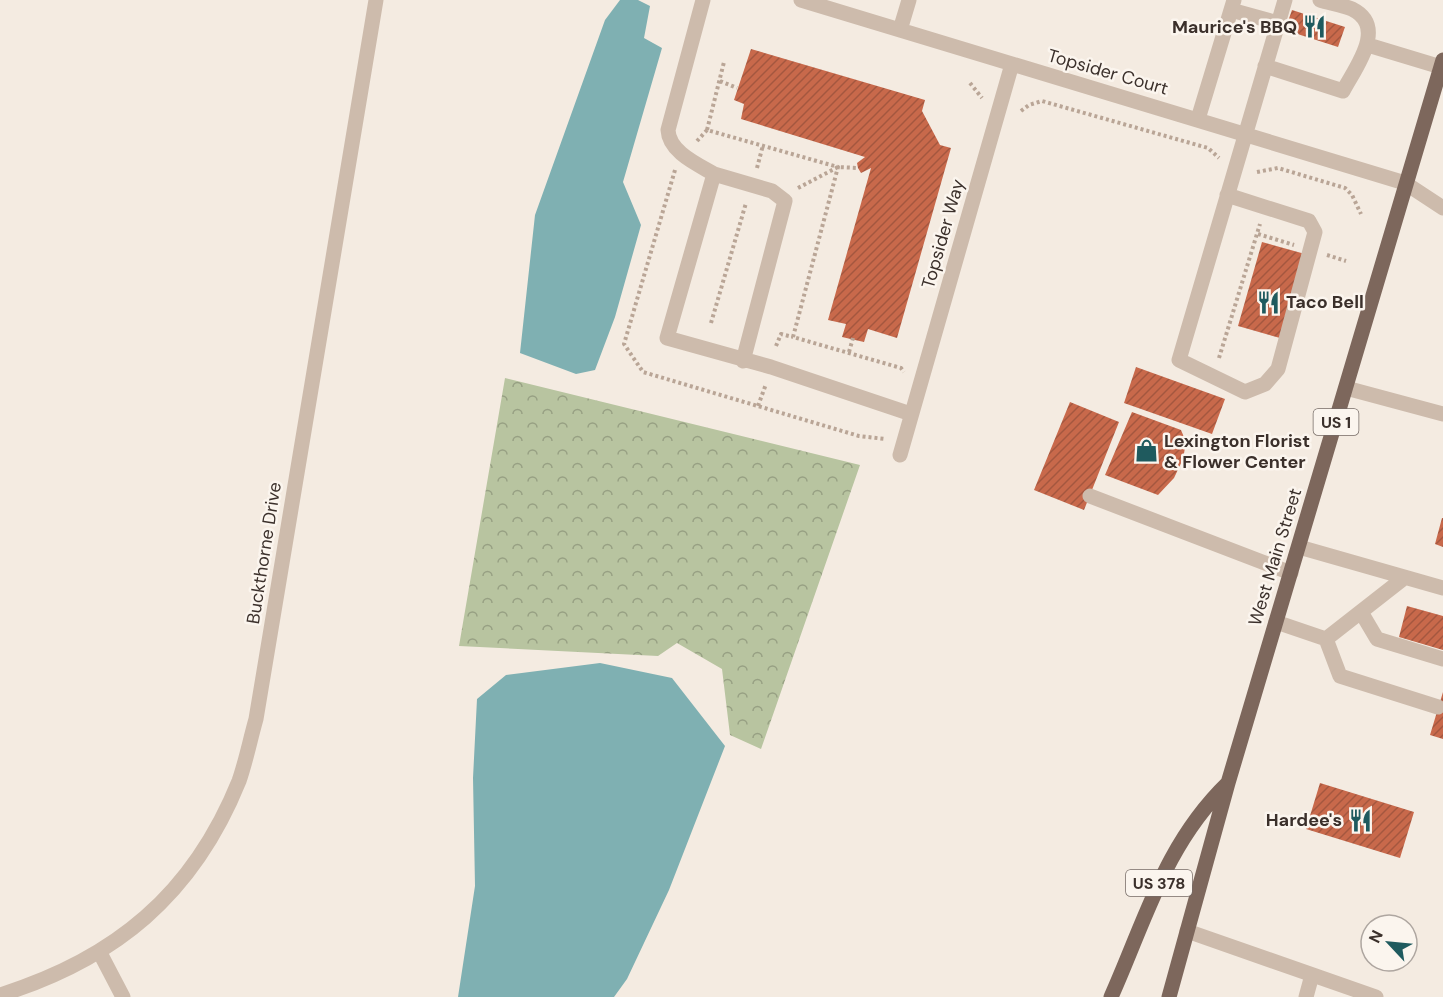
<svg xmlns="http://www.w3.org/2000/svg" width="1443" height="997" font-family="'DM Sans',sans-serif">
	<style>
		.forest { fill: url(#forest-crowns) }
		.water { fill: #7fb0b2 }
		.building { fill: url(#building-hatch) }
		.lines { fill: none; stroke-linecap: round; stroke-linejoin: round }
		.path { stroke: #b9a596; stroke-width: 4; stroke-dasharray: 3 3; stroke-linecap: butt }
		.minor { stroke: #cdbbac; stroke-width: 15 }
		.major { stroke: #7d675c; stroke-width: 15 }
		.labels { text-anchor: middle; stroke-width: 5; stroke-linejoin: round; paint-order: stroke }
		.shield { fill: #fbf5ee; stroke: #756b66; stroke-width: 1.5 }
		.shield-label { font-size: 16px; font-weight: bold; fill: #3b302b }
		.poi-label { font-size: 18px; font-weight: bold; fill: #3b302b; stroke: #fbf5ee; text-anchor: end }
		.street-label { font-size: 18px; fill: #3b302b; stroke: #fbf5ee }
	</style>
	<defs>
		<pattern id="forest-crowns" width="20" height="18" patternUnits="userSpaceOnUse" patternTransform="scale(1.5)"><rect width="20" height="18" fill="#b8c4a0"/><path d="M2 6a3 3 0 1 1 6 0M12 15a3 3 0 1 1 6 0" fill="none" stroke="#97a083"/></pattern>
		<pattern id="building-hatch" width="6" height="6" patternUnits="userSpaceOnUse" patternTransform="scale(1.5)"><rect width="6" height="6" fill="#c8694b"/><path d="M-1 1l2-2M0 6l6-6M5 7l2-2" fill="none" stroke="#a4573f"/></pattern>
	</defs>
	<rect width="100%" height="100%" fill="#f4ebe1"/>
	<path class="forest" d="M505,378L860,465L761,749L730,735L722,669L677,643L658,656L459,646Z"/>
	<path class="water" d="M620,0H638L650,6L644,38L662,48L623,182L641,225L615,317L595,370L576,374L520,353L535,215L605,20Z
		M600,663L672,678L725,746L669,890L627,979L614,997H458L475,886L473,778L477,699L506,675Z"/>
	<path class="building" d="M1292,10L1345,27L1338,47L1285,30Z
		M751,49L925,100L922,111L940,145L951,148L897,338L868,329L864,342L842,337L846,324L828,320L871,168L861,173L858,168L857,163L865,157L741,119L744,104L734,100Z
		M1262,242L1305,254L1280,338L1238,326Z
		M1136,367L1225,399L1212,434L1124,403Z
		M1070,402L1119,422L1084,510L1034,490Z
		M1132,412L1181,430L1186,442L1183,459L1174,478L1158,495L1105,475Z
		M1442,518H1443V547L1435,544Z
		M1407,606L1443,616V650L1399,637Z
		M1443,692V739L1430,735Z
		M1320,783L1414,812L1400,858L1306,829Z"/>
	<g class="lines">
		<path class="path" d="M720,81L737,88
			M970,83L982,98
			M1021,111L1029,105L1042,101L1208,148L1219,158
			M707,130L724,62
			M697,141L707,130L838,167L793,337L901,368L904,372
			M757,168L763,145
			M675,170L624,344L643,372L859,436L885,439
			M1257,172L1278,168L1345,188L1352,195L1361,214
			M798,188L838,167L858,168
			M1258,234L1294,245
			M1327,255L1346,261
			M711,323L746,203
			M776,346L781,334L793,337
			M849,352L853,338
			M1219,358L1260,224
			M758,406L766,384"/>
		<path class="minor" d="M703,0L668,130C669,152 697,164 714,174
			M801,0L1405,183L1443,208
			M1231,10L1278,23
			M900,30L909,0
			M1368,45L1441,67
			M1265,66L1343,91C1355,68 1388,27 1352,9C1342,5 1330,3 1320,0
			M1198,119L1234,0
			M1227,195L1309,221L1315,232L1278,369L1265,384L1245,392L1179,360L1285,0
			M743,361L785,201L772,191L714,174L667,338L771,367L911,414
			M1346,388L1443,414
			M900,455L1012,64
			M1090,496L1291,573
			M1299,547L1443,588
			M1361,612L1377,639L1443,659
			M1276,622L1326,639L1340,676L1438,707
			M1326,639L1404,578
			M1187,931L1376,997
			M100,953L123,997
			M0,995C115,959 193,895 239,781C246,761 250,740 256,719L376,0
			M1306,997L1312,975"/>
		<path class="major" d="M1111,997C1146,919 1165,844 1228,783
			M1169,997L1228,783L1443,60"/>
	</g>
	<defs>
		<symbol id="restaurant-bare" viewBox="-9 -9 18 18"><path d="M-5-6h1v4h1v-4h1v4h1v-4h1v5L-1.5 .5V6h-2V.5L-5-1ZM5-6V6H3V1.5H1.5Q1.5-4 5-6Z" fill="#1f5a5e" stroke="#fbf5ee" stroke-width="2.5" paint-order="stroke"/></symbol>
		<symbol id="shop-bare" viewBox="-9 -9 18 18"><path d="M-5-2.5h2.3a2.7 3.5 0 0 1 5.4 0H5L5.5 6h-11ZM-1.5-2.5h3a1.5 2.3 0 0 0-3 0Z" fill="#1f5a5e" stroke="#fbf5ee" stroke-width="2.5" paint-order="stroke"/></symbol>
	</defs>
	<g fill-rule="evenodd">
		<use href="#restaurant-bare" x="1298" y="10" width="33" height="33"/>
		<use href="#restaurant-bare" x="1252" y="286" width="33" height="33"/>
		<use href="#shop-bare" x="1130" y="434" width="33" height="33"/>
		<use href="#restaurant-bare" x="1344" y="804" width="33" height="33"/>
	</g>
	<g class="labels">
		<g class="shield">
			<rect x="1313.5" y="409" width="45" height="26" rx="4.5"/>
			<rect x="1126" y="870" width="66" height="26" rx="4.5"/>
		</g>
		<g class="shield-label">
			<text x="1336" y="428">US 1</text>
			<text x="1159" y="889">US 378</text>
		</g>
		<g class="poi-label">
			<text x="1297" y="33">Maurice's BBQ</text>
			<text x="1286" y="308" text-anchor="start">Taco Bell</text>
			<text x="1164" y="447" text-anchor="start">Lexington Florist<tspan x="1164" dy="21">&amp; Flower Center</tspan></text>
			<text x="1342" y="826">Hardee's</text>
		</g>
		<g class="street-label">
			<text transform="translate(1108 72) rotate(16)" y="6">Topsider Court</text>
			<text transform="translate(943 234) rotate(-74)" y="6">Topsider Way</text>
			<text transform="translate(264 553) rotate(-81)" y="6">Buckthorne Drive</text>
			<text transform="translate(1275 557) rotate(-73)" y="6">West Main Street</text>
		</g>
	</g>
	<g transform="translate(1389 943) rotate(296)"><circle r="28" fill="#fbf5ee" stroke="#aea6a0" stroke-width="1.5"/>
	<path d="M0-4.5L10 22L0 15L-10 22Z" fill="#1f5a5e"/>
	<text y="-9" font-size="16" font-weight="bold" text-anchor="middle" fill="#3b302b">N</text>
	</g>
</svg>
